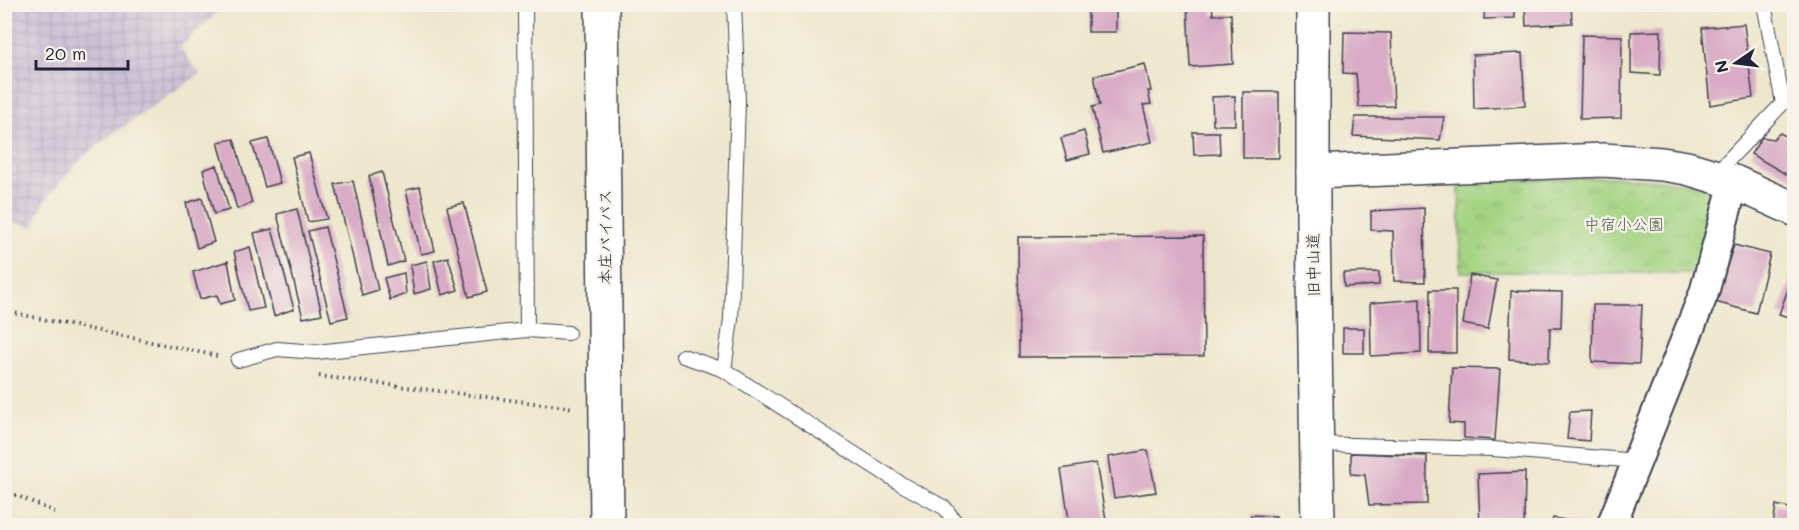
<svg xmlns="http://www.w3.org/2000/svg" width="1799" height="530" font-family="Mali,'Klee One',sans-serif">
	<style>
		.industrial { fill: url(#industrial-grid) }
		.park { fill: url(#park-tufts); stroke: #627a5e; stroke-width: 1.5 }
		.building { fill: #d9abc6 }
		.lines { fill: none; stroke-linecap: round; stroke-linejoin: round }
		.service-casing { stroke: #414051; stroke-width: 16 }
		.minor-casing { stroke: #414051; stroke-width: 32 }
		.tertiary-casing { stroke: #414051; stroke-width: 36 }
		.secondary-casing { stroke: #414051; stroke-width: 36 }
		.trunk-casing { stroke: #414051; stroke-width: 36 }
		.path { stroke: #414051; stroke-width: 4; stroke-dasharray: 1.5 4.5; stroke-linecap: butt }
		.service { stroke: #fff; stroke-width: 14 }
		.minor { stroke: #fff; stroke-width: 28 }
		.tertiary { stroke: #fff; stroke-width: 33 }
		.secondary { stroke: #fff; stroke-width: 33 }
		.trunk { stroke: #fff; stroke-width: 33 }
		.labels { text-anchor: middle; stroke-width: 4.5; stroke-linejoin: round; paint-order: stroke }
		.park-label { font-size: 16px; fill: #495750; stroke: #f7f3e8 }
		.street-label { font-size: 16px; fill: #22223b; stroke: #f7f3e8 }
	</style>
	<defs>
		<pattern id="industrial-grid" width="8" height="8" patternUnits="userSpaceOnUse" patternTransform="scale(1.5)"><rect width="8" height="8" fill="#cbbfd5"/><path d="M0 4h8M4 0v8" fill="none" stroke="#aea4b8"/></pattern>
		<pattern id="park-tufts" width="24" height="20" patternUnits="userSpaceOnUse" patternTransform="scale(1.5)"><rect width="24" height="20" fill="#a3d381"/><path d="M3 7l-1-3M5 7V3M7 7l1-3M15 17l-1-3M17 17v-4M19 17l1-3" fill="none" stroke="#8cb570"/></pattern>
	</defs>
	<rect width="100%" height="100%" fill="#f7f3e8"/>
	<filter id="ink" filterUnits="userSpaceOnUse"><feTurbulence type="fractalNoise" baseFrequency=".0167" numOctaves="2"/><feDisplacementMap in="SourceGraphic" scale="12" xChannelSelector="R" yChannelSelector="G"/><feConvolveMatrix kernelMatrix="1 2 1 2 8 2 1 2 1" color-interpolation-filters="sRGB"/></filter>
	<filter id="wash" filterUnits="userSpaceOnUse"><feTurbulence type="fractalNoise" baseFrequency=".008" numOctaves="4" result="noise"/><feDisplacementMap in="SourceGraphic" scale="24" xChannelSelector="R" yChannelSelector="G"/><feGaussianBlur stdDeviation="1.35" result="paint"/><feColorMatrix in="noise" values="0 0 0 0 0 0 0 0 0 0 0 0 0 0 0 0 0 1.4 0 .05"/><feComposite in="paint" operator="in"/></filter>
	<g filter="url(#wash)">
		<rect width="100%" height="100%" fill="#eee7cd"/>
		<path class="industrial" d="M5,4L225,5L180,47L200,74L114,133L81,159L49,195L40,210L34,227L5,220Z"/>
		<path class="park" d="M1624,177L1709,185L1719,199L1698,273L1461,272L1459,182Z"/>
		<g id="blocks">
			<path class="building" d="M1088,4H1116V32H1088Z
				M1150,4H1178V7L1151,10Z
				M1187,4H1212L1213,15L1231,14L1233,64L1190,67Z
				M1485,4H1515V18L1484,19Z
				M1525,4H1571L1572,23L1526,26Z
				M1744,24L1753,98L1710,105L1702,28Z
				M1661,31L1660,75L1631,73V32Z
				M1344,32L1391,33L1394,106L1359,107L1356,74L1343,73Z
				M1582,35L1622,36L1621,118L1580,119Z
				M1522,53L1525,106L1474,109L1473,55Z
				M1145,64L1151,91H1148L1151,104L1143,105L1152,142L1103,153L1092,107L1100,105L1094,76Z
				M1243,92H1279V158H1243Z
				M1235,96V125H1213L1212,97Z
				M1355,117H1444L1440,140L1353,136Z
				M1084,131L1090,154L1067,160L1061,138Z
				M1193,132H1219L1220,154L1194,155Z
				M1780,133L1794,141V179L1751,154L1762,137L1773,139Z
				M234,139L252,203L237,209L218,142Z
				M268,139L280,183L265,187L252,143Z
				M309,153L327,219L308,222L292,157Z
				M217,165L229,210L214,214L203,170Z
				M382,172L404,261L388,266L369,176Z
				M353,181L378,290L362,295L335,184Z
				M420,187L435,251L421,254L406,190Z
				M202,198L214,242L197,248L186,203Z
				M464,203L487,292L469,297L447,207Z
				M1424,208L1425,282L1394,281L1393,231L1371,230V211Z
				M297,209L322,314L303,318L277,214Z
				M325,227L348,317L331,321L308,231Z
				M272,229L294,309L274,316L254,233Z
				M1203,236L1204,356L1019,357L1018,237Z
				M1734,245L1770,254L1756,313L1715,302Z
				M250,247L264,308L248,311L234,252Z
				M448,257L458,290L442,295L434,261Z
				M228,261L235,300L220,304L217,295L200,299L193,272Z
				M427,261L431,289L414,294L410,265Z
				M1379,272V285L1344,287L1343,273Z
				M404,273L406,294L390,300L384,278Z
				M1794,273V319L1779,314Z
				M1470,275L1497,280L1488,329L1463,324Z
				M1430,290H1456V353H1429Z
				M1511,291L1562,292L1561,328H1550L1549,362L1509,359Z
				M1420,299L1421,353L1371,356L1370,303Z
				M1593,305H1642L1639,364L1592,362Z
				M1343,328H1364V353H1343Z
				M1452,368L1500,369L1495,440L1464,438V424L1449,423Z
				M1591,411L1589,441L1567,439L1570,412Z
				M1148,450L1156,492L1114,498L1108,457Z
				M1351,453L1427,456V504L1369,505L1365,475L1351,474Z
				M1096,463L1107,526H1070L1061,469Z
				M1525,472L1524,526H1480L1478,474Z
				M1776,505L1794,509V526H1773Z
				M1251,515L1276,516V526H1251Z
				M1553,518L1588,524V526H1551Z"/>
		</g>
	</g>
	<g filter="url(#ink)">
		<use href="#blocks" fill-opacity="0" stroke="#414051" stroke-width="1.5"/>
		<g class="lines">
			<defs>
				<path id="service" d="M525,4L527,330
					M1764,4L1783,103
					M1715,174L1783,103L1794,94
					M683,356L724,370L903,485L945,508L958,526
					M238,360L277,349L316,352L527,330L568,333
					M724,370L731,319L738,101L734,4
					M1316,444L1493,449L1637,461"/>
				<path id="minor" d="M1611,526L1704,293L1734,182"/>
				<path id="tertiary" d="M1313,172L1603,160L1662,164L1687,168L1734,182L1794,209"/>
				<path id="secondary" d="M1313,4V221L1318,526"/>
				<path id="trunk" d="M602,4L607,526"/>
			</defs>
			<use href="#service" class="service-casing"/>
			<use href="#minor" class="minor-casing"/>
			<use href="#tertiary" class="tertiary-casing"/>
			<use href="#secondary" class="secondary-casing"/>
			<use href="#trunk" class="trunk-casing"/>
			<path class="path" d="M4,311L218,356
				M319,376L574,408
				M4,490L57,513
				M681,526L684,523L703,526"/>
			<use href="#service" class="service"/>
			<use href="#minor" class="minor"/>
			<use href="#tertiary" class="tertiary"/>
			<use href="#secondary" class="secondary"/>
			<use href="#trunk" class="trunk"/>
		</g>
	</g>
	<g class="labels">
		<g class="park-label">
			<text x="1624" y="230">中宿小公園</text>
		</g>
		<g class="street-label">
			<text transform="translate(605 237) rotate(-90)" y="6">本庄バイパス</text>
			<text transform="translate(1313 265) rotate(-91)" y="6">旧中山道</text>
		</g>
	</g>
	<rect width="1799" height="530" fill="none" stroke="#f7f3e8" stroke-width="24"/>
	<g transform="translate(1736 63) rotate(256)" stroke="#f7f3e8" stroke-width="4.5" paint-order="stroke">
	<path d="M0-4.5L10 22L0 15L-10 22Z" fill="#22223b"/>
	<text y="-9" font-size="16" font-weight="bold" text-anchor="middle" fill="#22223b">N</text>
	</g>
	<path d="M36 60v9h92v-9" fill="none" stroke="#22223b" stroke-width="3"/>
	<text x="45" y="60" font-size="18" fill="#22223b" stroke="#f7f3e8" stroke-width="4.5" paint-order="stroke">20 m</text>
</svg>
